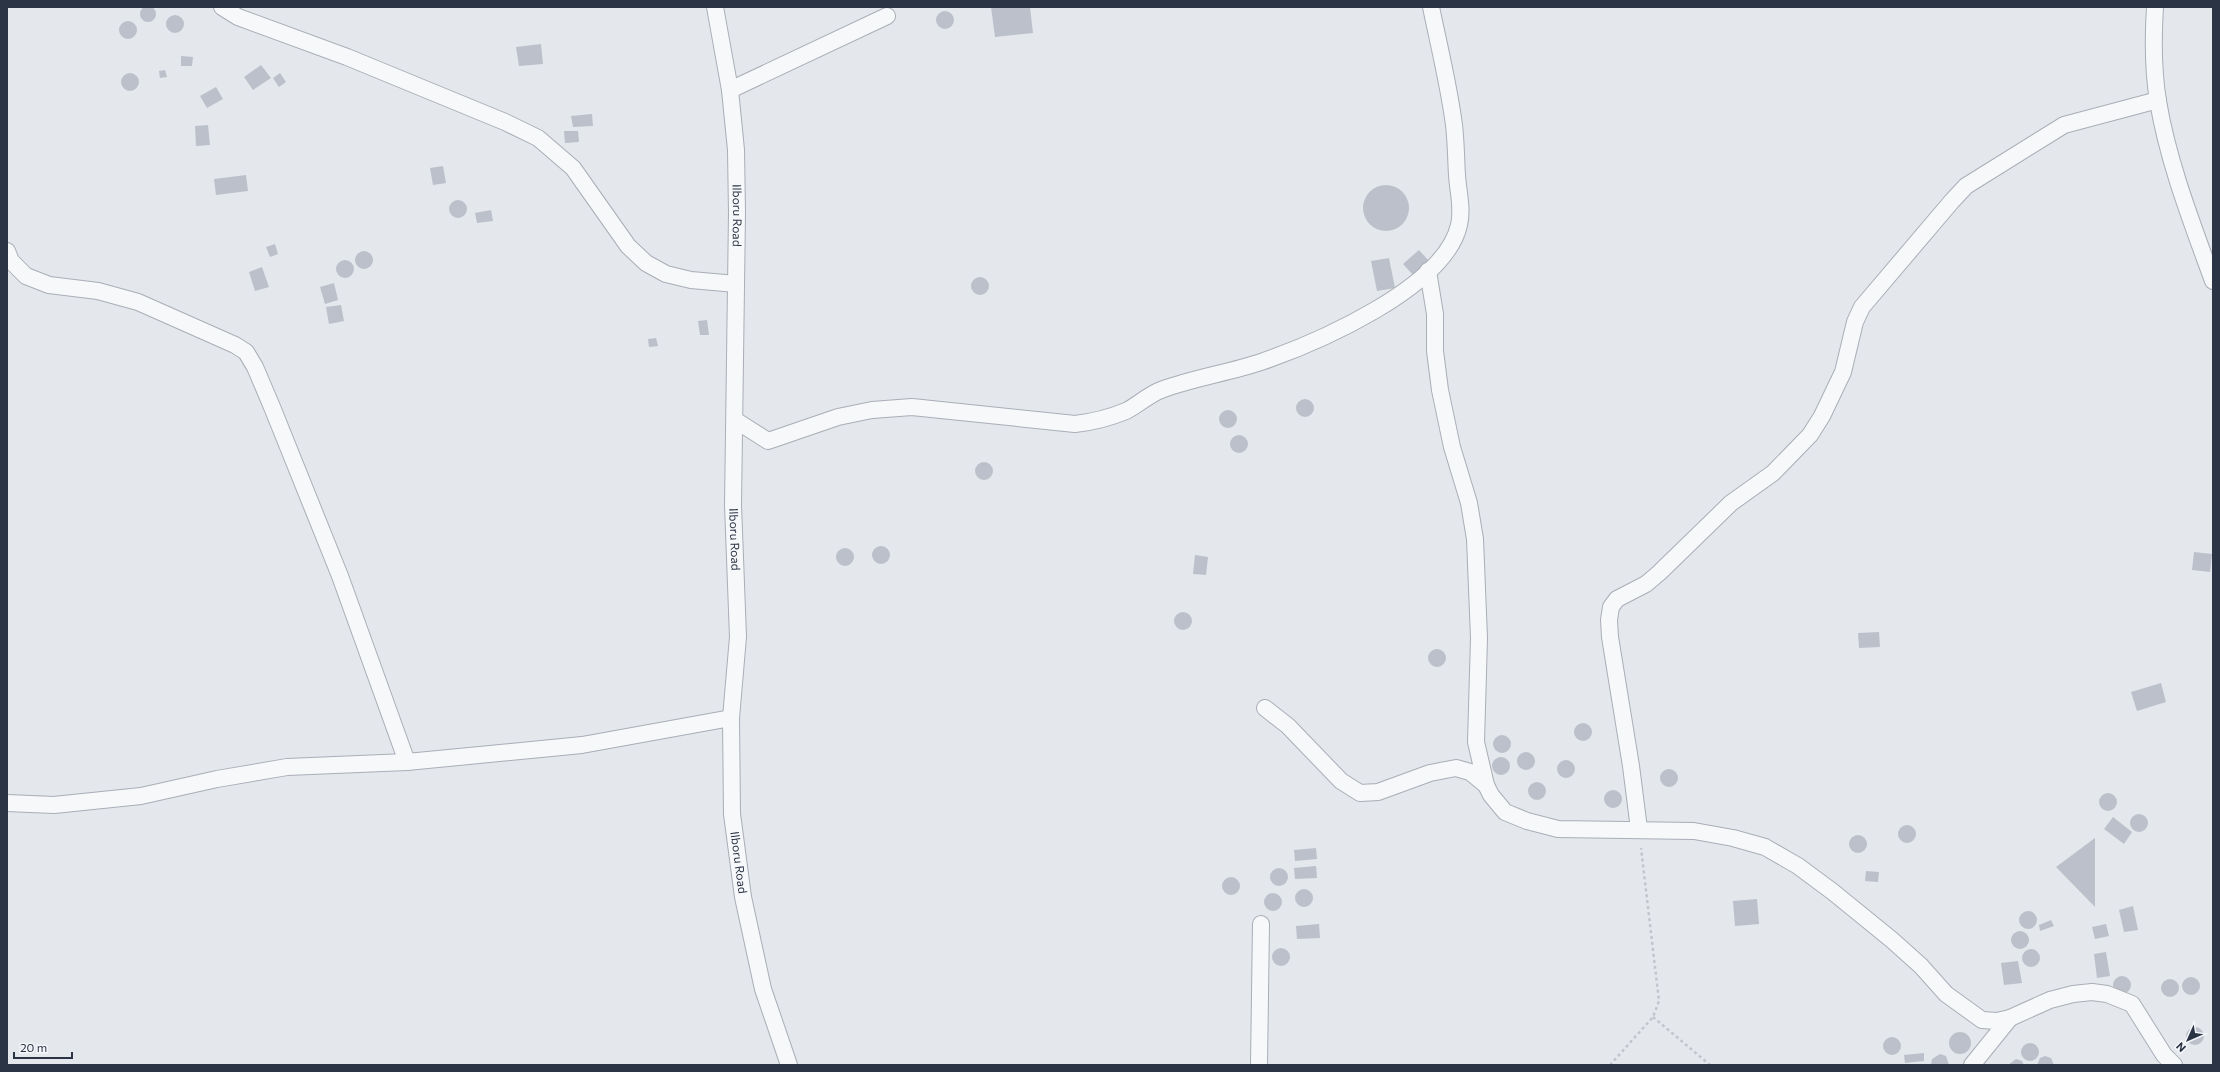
<svg xmlns="http://www.w3.org/2000/svg" width="2220" height="1072" font-family="Commissioner,sans-serif">
	<style>
		.building { fill: #bbc0ca }
		.lines { fill: none; stroke-linecap: round; stroke-linejoin: round }
		.minor-casing { stroke: #a9aeb7; stroke-width: 18 }
		.path { stroke: #c2c5cb; stroke-width: 2.5; stroke-dasharray: 3 3; stroke-linecap: butt }
		.minor { stroke: #f7f8fa; stroke-width: 16 }
		.labels { text-anchor: middle; stroke-width: 4; stroke-linejoin: round; paint-order: stroke }
		.street-label { font-size: 12px; fill: #2b3445; stroke: #f4f6f9 }
	</style>
	<rect width="100%" height="100%" fill="#e4e7ec"/>
	<path class="building" d="M140 14a8 8 0 1 1 16 0a8 8 0 1 1-16 0Z
		M991,7H1030L1033,33L995,37Z
		M936 20a9 9 0 1 1 18 0a9 9 0 1 1-18 0Z
		M166 24a9 9 0 1 1 18 0a9 9 0 1 1-18 0Z
		M119 30a9 9 0 1 1 18 0a9 9 0 1 1-18 0Z
		M541,44L543,64L519,66L516,47Z
		M181,56L193,57L192,66H181Z
		M261,65L271,78L253,90L244,77Z
		M165,70L167,77L160,78L159,71Z
		M280,73L286,82L279,87L273,78Z
		M121 82a9 9 0 1 1 18 0a9 9 0 1 1-18 0Z
		M216,87L223,99L207,108L200,96Z
		M592,114L593,126L573,127L571,116Z
		M208,125L210,145L196,146L195,126Z
		M564,131H578L579,142L565,143Z
		M443,166L446,183L433,185L430,168Z
		M246,175L248,191L216,195L214,179Z
		M1363 208a23 23 0 1 1 46 0a23 23 0 1 1-46 0Z
		M449 209a9 9 0 1 1 18 0a9 9 0 1 1-18 0Z
		M491,210L493,221L477,223L475,213Z
		M275,244L278,254L270,257L266,247Z
		M1419,250L1429,261L1413,275L1403,264Z
		M355 260a9 9 0 1 1 18 0a9 9 0 1 1-18 0Z
		M1389,258L1395,288L1377,291L1371,261Z
		M336 269a9 9 0 1 1 18 0a9 9 0 1 1-18 0Z
		M262,267L269,287L255,291L249,272Z
		M971 286a9 9 0 1 1 18 0a9 9 0 1 1-18 0Z
		M334,283L338,300L325,304L320,287Z
		M341,305L344,321L329,324L326,307Z
		M707,320L709,335H700L698,321Z
		M656,338L658,346L649,347L648,339Z
		M1296 408a9 9 0 1 1 18 0a9 9 0 1 1-18 0Z
		M1219 419a9 9 0 1 1 18 0a9 9 0 1 1-18 0Z
		M1230 444a9 9 0 1 1 18 0a9 9 0 1 1-18 0Z
		M975 471a9 9 0 1 1 18 0a9 9 0 1 1-18 0Z
		M872 555a9 9 0 1 1 18 0a9 9 0 1 1-18 0Z
		M836 557a9 9 0 1 1 18 0a9 9 0 1 1-18 0Z
		M2194,552L2212,554L2210,572L2192,570Z
		M1195,555L1208,557L1206,575L1193,574Z
		M1174 621a9 9 0 1 1 18 0a9 9 0 1 1-18 0Z
		M1879,632L1880,647L1859,648L1858,633Z
		M1428 658a9 9 0 1 1 18 0a9 9 0 1 1-18 0Z
		M2161,683L2166,702L2137,711L2131,692Z
		M1574 732a9 9 0 1 1 18 0a9 9 0 1 1-18 0Z
		M1493 744a9 9 0 1 1 18 0a9 9 0 1 1-18 0Z
		M1517 761a9 9 0 1 1 18 0a9 9 0 1 1-18 0Z
		M1492 766a9 9 0 1 1 18 0a9 9 0 1 1-18 0Z
		M1557 769a9 9 0 1 1 18 0a9 9 0 1 1-18 0Z
		M1660 778a9 9 0 1 1 18 0a9 9 0 1 1-18 0Z
		M1528 791a9 9 0 1 1 18 0a9 9 0 1 1-18 0Z
		M1604 799a9 9 0 1 1 18 0a9 9 0 1 1-18 0Z
		M2099 802a9 9 0 1 1 18 0a9 9 0 1 1-18 0Z
		M2130 823a9 9 0 1 1 18 0a9 9 0 1 1-18 0Z
		M2113,817L2132,832L2124,844L2104,829Z
		M1898 834a9 9 0 1 1 18 0a9 9 0 1 1-18 0Z
		M1849 844a9 9 0 1 1 18 0a9 9 0 1 1-18 0Z
		M2095,838V907L2056,867Z
		M1316,848L1317,859L1295,861L1294,850Z
		M1316,866L1317,878L1295,879L1294,868Z
		M1270 877a9 9 0 1 1 18 0a9 9 0 1 1-18 0Z
		M1866,871L1879,872L1878,882L1865,881Z
		M1222 886a9 9 0 1 1 18 0a9 9 0 1 1-18 0Z
		M1295 898a9 9 0 1 1 18 0a9 9 0 1 1-18 0Z
		M1264 902a9 9 0 1 1 18 0a9 9 0 1 1-18 0Z
		M1757,899L1759,924L1735,926L1733,901Z
		M2133,906L2138,930L2124,932L2119,910Z
		M2019 920a9 9 0 1 1 18 0a9 9 0 1 1-18 0Z
		M2051,920L2054,926L2040,931L2039,925Z
		M1319,924L1320,938L1297,939L1296,926Z
		M2106,924L2109,936L2095,939L2092,927Z
		M2011 940a9 9 0 1 1 18 0a9 9 0 1 1-18 0Z
		M1272 957a9 9 0 1 1 18 0a9 9 0 1 1-18 0Z
		M2022 958a9 9 0 1 1 18 0a9 9 0 1 1-18 0Z
		M2106,952L2110,976L2097,978L2094,954Z
		M2018,961L2022,983L2004,985L2001,963Z
		M2113 985a9 9 0 1 1 18 0a9 9 0 1 1-18 0Z
		M2182 986a9 9 0 1 1 18 0a9 9 0 1 1-18 0Z
		M2161 988a9 9 0 1 1 18 0a9 9 0 1 1-18 0Z
		M2186 1036a9 9 0 1 1 18 0a9 9 0 1 1-18 0Z
		M1949 1043a11 11 0 1 1 22 0a11 11 0 1 1-22 0Z
		M1883 1046a9 9 0 1 1 18 0a9 9 0 1 1-18 0Z
		M2021 1052a9 9 0 1 1 18 0a9 9 0 1 1-18 0Z
		M1924,1053V1061L1905,1063L1904,1055Z
		M1940,1054L1946,1056L1949,1065H1931L1932,1059Z
		M2045,1056L2051,1058L2054,1065H2037L2040,1058Z
		M2016,1059L2022,1061L2024,1065H2008Z"/>
	<g class="lines">
		<defs>
			<g id="minor">
				<path d="M222,7L238,17L347,57L505,122L538,138L573,168L628,246L646,263L666,274L691,280L736,284"/>
				<path id="s1" d="M715,7L730,90L736,150L737,213L733,505L738,637L731,718L732,814L743,897L763,989L789,1065"/>
				<path d="M2155,7C2153,38 2153,70 2158,101C2168,162 2192,223 2213,281"/>
				<path d="M730,90L887,16"/>
				<path d="M7,251L11,261L26,276L49,285L98,291L138,302L235,345L246,352L255,367L272,407L340,576L407,762"/>
				<path d="M1428,271L1435,314V351L1440,390L1452,447L1469,503L1475,539L1479,638L1476,742L1486,785L1491,795L1505,812L1527,821L1558,829L1694,831L1733,838L1765,847L1798,866L1833,892L1892,940L1921,966L1946,994L1982,1020L1997,1021L2010,1018L2050,1000L2073,994L2092,992L2107,994L2132,1004L2164,1055L2174,1065"/>
				<path d="M735,420L768,441L838,417L872,410L912,407L1075,424C1093,422 1109,418 1126,411C1138,405 1148,395 1161,390C1193,378 1228,373 1261,362C1316,343 1445,288 1459,225C1463,209 1458,192 1457,175C1456,159 1456,142 1454,125C1449,86 1439,46 1431,7"/>
				<path d="M1265,708L1288,726L1341,781L1360,793L1378,792L1430,773L1456,768L1470,772L1486,785"/>
				<path d="M7,803L54,805L141,796L217,779L287,767L407,762L582,745L731,718"/>
				<path d="M1639,829L1631,766L1610,637L1609,620L1611,607L1617,599L1646,584L1659,573L1731,503L1773,473L1810,435L1822,416L1843,372L1855,322L1862,307L1952,201L1966,186L2064,125L2158,100"/>
				<path d="M1259,1065L1261,924"/>
				<path d="M1972,1065L2010,1018"/>
			</g>
		</defs>
		<use href="#minor" class="minor-casing"/>
		<path class="path" d="M1653,1017L1710,1065
			M1610,1065L1653,1017L1659,1001L1641,848"/>
		<use href="#minor" class="minor"/>
	</g>
	<g class="labels">
		<g class="street-label">
			<text dy="4" stroke="none"><textPath href="#s1" startOffset="210">Ilboru Road</textPath></text>
			<text dy="4" stroke="none"><textPath href="#s1" startOffset="534">Ilboru Road</textPath></text>
			<text dy="4" stroke="none"><textPath href="#s1" startOffset="858">Ilboru Road</textPath></text>
		</g>
	</g>
	<rect width="2220" height="1072" fill="none" stroke="#2b3445" stroke-width="16"/>
	<g transform="translate(2188 1040) rotate(225)" stroke="#f4f6f9" stroke-width="3" paint-order="stroke">
	<path d="M0-3L7 15L0 10L-7 15Z" fill="#2b3445"/>
	<text y="-6" font-size="11" font-weight="bold" text-anchor="middle" fill="#2b3445">N</text>
	</g>
	<path d="M14 1052v6h58v-6" fill="none" stroke="#2b3445" stroke-width="2"/>
	<text x="20" y="1052" font-size="12" fill="#2b3445" stroke="#f4f6f9" stroke-width="3" paint-order="stroke">20 m</text>
</svg>
